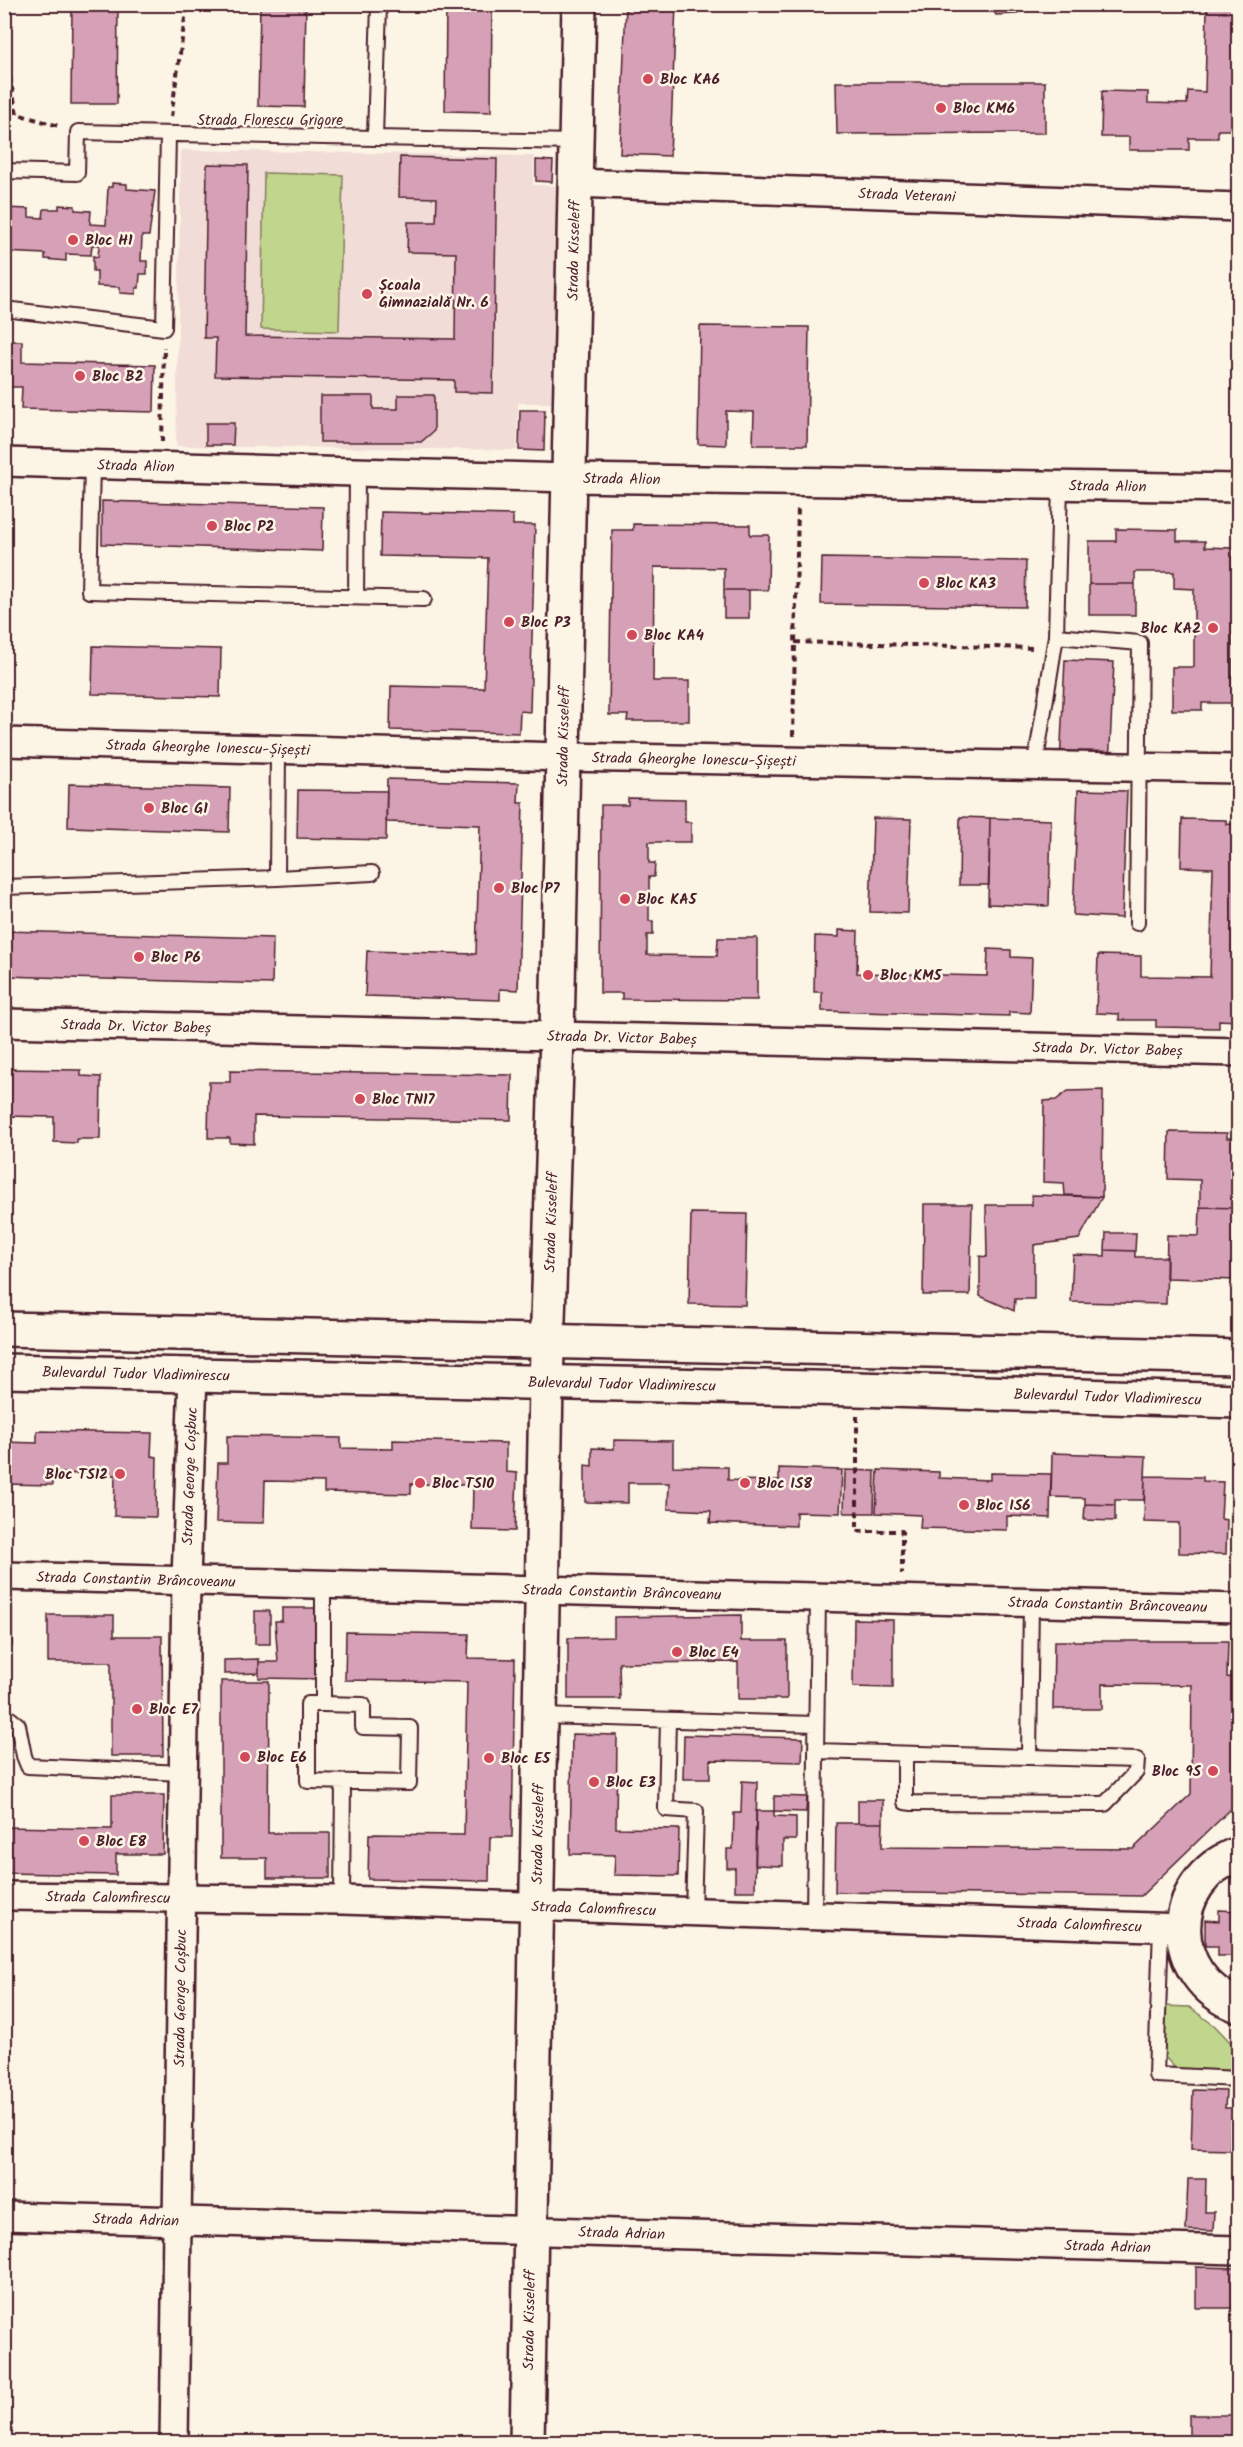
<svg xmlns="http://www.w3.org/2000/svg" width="1243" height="2447" font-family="Kalam,sans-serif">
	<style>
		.built { fill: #f1dcd7 }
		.green { fill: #c0d68c; stroke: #857a5c; stroke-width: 1.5 }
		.building { fill: #d6a0b7; stroke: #4a1f2b; stroke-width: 1.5 }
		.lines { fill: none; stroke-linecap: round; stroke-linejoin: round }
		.service-casing { stroke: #4a1f2b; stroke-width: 18 }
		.minor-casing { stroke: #4a1f2b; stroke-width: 32 }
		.tertiary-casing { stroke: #4a1f2b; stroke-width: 38 }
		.primary-casing { stroke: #4a1f2b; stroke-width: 38 }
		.path { stroke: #4a1f2b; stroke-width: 4; stroke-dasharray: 6 4.5; stroke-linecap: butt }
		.service { stroke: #fcf5e5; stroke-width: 14 }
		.minor { stroke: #fcf5e5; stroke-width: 27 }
		.tertiary { stroke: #fcf5e5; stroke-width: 33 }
		.primary { stroke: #fcf5e5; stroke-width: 33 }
		.poi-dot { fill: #d1495b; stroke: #fcf5e5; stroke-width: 2 }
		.labels { text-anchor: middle; stroke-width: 5; stroke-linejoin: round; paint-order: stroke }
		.poi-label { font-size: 15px; font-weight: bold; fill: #4a1f2b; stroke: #fcf5e5; text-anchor: start }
		.street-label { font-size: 15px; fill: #4a1f2b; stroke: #fcf5e5 }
	</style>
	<rect width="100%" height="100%" fill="#fcf5e5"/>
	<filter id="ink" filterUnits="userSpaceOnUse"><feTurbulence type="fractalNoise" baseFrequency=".0167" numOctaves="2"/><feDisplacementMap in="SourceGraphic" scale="12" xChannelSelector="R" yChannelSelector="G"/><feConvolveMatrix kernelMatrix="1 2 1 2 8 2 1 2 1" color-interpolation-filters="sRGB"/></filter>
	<g filter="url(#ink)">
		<path class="built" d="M181,150L534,156L533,185L559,186L553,403H518L517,450L176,446Z"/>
		<path class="green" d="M264,173L343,175L339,331L261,329Z
			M1165,2006L1189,2007L1215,2026L1238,2050V2071L1175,2068L1163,2055Z"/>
		<path class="building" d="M72,4H118L117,104H71Z
			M260,4H306L304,107L258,106Z
			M446,4H492L491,112L445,111Z
			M626,4H676L670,156L620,154Z
			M989,4H1027L1016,14L996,15Z
			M1188,4H1238V130H1218V138H1189V150H1129V137H1101L1102,91L1148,92V103L1187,104L1188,91L1205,92L1207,9H1188Z
			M836,82H1045V133L837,134Z
			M400,157L497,159L493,393L454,392V380L215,376L216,338H204L207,164L248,165L245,336L455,339L456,253L407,252L408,222H436L437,198L399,197Z
			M536,160L553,161L552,182L536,181Z
			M112,183L127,184V189L155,191L149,236H142L141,261H147V274H140L139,288H136V294L120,293V287L97,286V271H93V256L98,257L99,245H92L91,255L66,254V261L45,259V254L4,252V208L29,209V217L43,218L44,209H59V205L75,206V210L91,211L90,224L106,225L108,187H112Z
			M700,326L809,327L807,445H753L754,412L726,411V445L698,444Z
			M4,341H22V362L155,365L154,412L21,409L22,387H4Z
			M398,395H434V431L421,442H320V396H373V409H398Z
			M520,410H545L544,451L519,450Z
			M206,423H234L233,445H206Z
			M102,501L323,507L322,551L102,544Z
			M381,512L513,515V525H535L530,712L520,711L519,733L390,730L391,686L484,688L488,558L380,556Z
			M633,524L750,525V535H769L768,590H724V568L654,567L653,681H689V721H627L628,715H609L612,530H633Z
			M1116,529L1177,530V541H1205V547L1233,548L1232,703H1202V710H1172V667H1194V589L1174,588V572H1135V584H1089V541H1116Z
			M822,558L1026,561L1025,607L821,604Z
			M1089,584H1135V615H1089Z
			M724,590H749V618H724Z
			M93,646L221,649L220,697L92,694Z
			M1065,660L1114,662L1109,767L1060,764Z
			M387,779L519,783L518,803H523L518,990L500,989V1000L365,996L367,951L476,954L480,825L386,822Z
			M69,784L230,788L229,832L68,827Z
			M298,790L387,791L386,840L297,838Z
			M1078,790L1127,791L1122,918L1073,915Z
			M628,798L685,799V822H691V842H649V863H655L654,877H649V921H653V935H647V955L717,956L718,938H757V1000L622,999V993H600L601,805H628Z
			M960,817L990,818L989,885H959Z
			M873,818L911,819L908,913L870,912Z
			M990,818L1051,820L1049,906L988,904Z
			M1182,819L1226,820V824L1238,825V1021L1219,1020V1028L1156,1027V1020H1119V1014L1096,1013L1098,955L1141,956V976L1210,977L1213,868L1181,867Z
			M839,930L858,931L857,973L987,976L988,949L1011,950V957L1032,958L1030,1013L1009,1012V1016L822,1011V992H814L815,936L839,937Z
			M4,931L273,938L272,984L4,976Z
			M4,1069L81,1070V1076L101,1077L100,1139H77V1143L54,1142V1117L4,1116Z
			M230,1071L512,1075L511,1120L254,1116V1144L230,1143V1138H208L209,1082H230Z
			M1103,1090L1102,1197L1065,1195L1064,1183L1043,1182L1044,1101L1056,1100L1068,1091Z
			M1169,1132L1227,1133V1138H1238V1208L1200,1207V1180L1168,1179Z
			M1032,1195L1102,1197L1079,1239L1034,1245V1299H1015L1014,1311L980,1296V1256L987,1257L986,1205H1032Z
			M924,1204H972L970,1295H923Z
			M1200,1207L1238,1208V1280L1166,1278L1167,1235L1199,1236Z
			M691,1213L747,1214L745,1305L689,1304Z
			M1106,1233H1136L1135,1251L1105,1250Z
			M1105,1250L1135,1251V1257H1167L1166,1304L1071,1302L1073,1255L1105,1256Z
			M37,1431L152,1433L151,1456L157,1457L156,1517L114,1516L115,1475L53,1473V1485L4,1484V1442L37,1443Z
			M227,1436L341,1438V1448L393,1449V1440L506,1443V1472L517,1473L515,1531L472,1530L473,1485L411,1484V1494L324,1492V1482L265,1481L264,1523L216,1522L218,1463H227Z
			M614,1440L673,1441V1466L728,1467V1480L779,1481V1468L842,1470L840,1513L796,1512V1526L710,1523L711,1511L668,1509L669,1483H628V1503L585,1502V1465L592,1466V1448L614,1449Z
			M1052,1453L1146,1456L1144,1500H1115V1505L1085,1504V1498L1051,1497Z
			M845,1470L875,1471L874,1513H844Z
			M878,1470L939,1472V1478L990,1480V1473L1051,1474L1050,1518L1007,1516V1530L920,1528L921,1515L876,1513Z
			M1145,1476L1203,1477V1481L1223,1482L1221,1519L1227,1520L1226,1554L1179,1553V1523L1144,1522Z
			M1085,1504L1115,1505V1521L1084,1520Z
			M4,1606H12V1646H4Z
			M282,1608H320V1679L259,1678V1662H278L275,1621H282Z
			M255,1611H270V1644H255Z
			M48,1615H114V1636H162L163,1756H111V1662H48Z
			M741,1615V1641H787V1699H738V1662L619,1663L620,1699H568V1638L614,1637V1617Z
			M854,1619L893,1620V1688L853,1687Z
			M346,1632L469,1634L468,1658L515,1659L512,1837H490L489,1881L368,1879L369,1834L464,1835L467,1682L345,1680Z
			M1054,1641H1228L1227,1677L1236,1678L1235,1805L1141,1896L835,1892L836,1823H883L882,1847L1133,1849L1191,1794L1192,1685L1102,1684V1709H1053Z
			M259,1659V1673L224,1674V1660Z
			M221,1681H269L268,1833H330V1878H267V1858H221Z
			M572,1734L617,1735L616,1828L679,1829L678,1876L614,1875L615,1855L570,1854Z
			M684,1735L803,1738L802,1762L710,1760V1779H683Z
			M742,1781L757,1782L755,1891H735V1868H727V1849H733L734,1813H741Z
			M112,1795H164L163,1854H116V1875L4,1873V1827L112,1829Z
			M774,1796L807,1797L806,1812L774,1811Z
			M858,1800H883V1823H858Z
			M756,1811H774V1816L796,1817V1840H783V1866L755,1865Z
			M1219,1910L1238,1911V1956H1218V1946H1205V1920L1219,1921Z
			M1193,2090L1226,2091L1225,2108H1232L1230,2150L1191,2149Z
			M1188,2179H1206L1205,2212H1214L1213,2231L1186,2230Z
			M1196,2267L1238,2268V2308H1196Z
			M1189,2415H1238V2442L1189,2441Z"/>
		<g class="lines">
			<defs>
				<path id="service" d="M375,137L379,4
					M4,171L77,173L78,132L576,142
					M4,309L164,328L168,136
					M92,465L89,591L424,599
					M356,597L357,473
					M1056,636L1140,643L1137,923
					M278,750L277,878L372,873
					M1035,766L1056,636L1060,485
					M4,887L277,878
					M323,1704L363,1705V1727L410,1728L409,1783L308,1781V1704H323V1582
					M4,1714L18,1725L24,1756L28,1766L183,1773
					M541,1716L816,1724
					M668,1720L666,1809L696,1811L693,1912
					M816,1751L1029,1757L1031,1602
					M905,1754V1802L912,1803L1105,1804L1136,1772L1137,1760L1029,1757
					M342,1900L343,1782
					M814,1915L818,1596
					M1161,1927L1156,2075L1238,2079"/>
				<g id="minor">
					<path id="s1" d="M574,183L1238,207"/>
					<path id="s2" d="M4,462L569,478L1238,488"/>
					<path id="s3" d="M4,742L563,757L1238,769"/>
					<path id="s4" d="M4,1023L1238,1052"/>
					<path id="s5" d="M4,1576L1238,1608"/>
					<path id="s6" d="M4,1896L342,1900L1183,1928"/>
					<path id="s7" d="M4,2216L1238,2250"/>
					<path id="s8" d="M174,2442L186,1580L193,1374"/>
				</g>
				<g id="tertiary">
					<path d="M1238,1854C1165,1881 1166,1977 1238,2005"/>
					<path id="s9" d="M527,2442L546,1384L557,1035L579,4"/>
				</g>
				<g id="primary">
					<path d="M4,1329L1238,1357"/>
					<path id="s10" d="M4,1371L857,1389L1238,1401"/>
				</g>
			</defs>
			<use href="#service" class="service-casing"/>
			<use href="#minor" class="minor-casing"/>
			<use href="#tertiary" class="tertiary-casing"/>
			<use href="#primary" class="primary-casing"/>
			<path class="path" d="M6,4L5,53L17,114L59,126
				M171,117L187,4
				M162,442L164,347
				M795,642L1034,648
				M793,736L798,507
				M857,1416V1531H902V1574"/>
			<use href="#service" class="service"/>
			<use href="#minor" class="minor"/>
			<use href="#tertiary" class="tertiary"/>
			<use href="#primary" class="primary"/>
		</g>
	</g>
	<g class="poi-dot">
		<circle cx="648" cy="79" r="6"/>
		<circle cx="941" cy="108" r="6"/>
		<circle cx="73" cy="240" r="6"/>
		<circle cx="367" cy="294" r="6"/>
		<circle cx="80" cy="376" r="6"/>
		<circle cx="212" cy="526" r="6"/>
		<circle cx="924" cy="583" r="6"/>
		<circle cx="509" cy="622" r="6"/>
		<circle cx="1213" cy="628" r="6"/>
		<circle cx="632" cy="635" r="6"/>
		<circle cx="149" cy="808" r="6"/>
		<circle cx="499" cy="888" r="6"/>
		<circle cx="625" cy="899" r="6"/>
		<circle cx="139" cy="957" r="6"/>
		<circle cx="868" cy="975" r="6"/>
		<circle cx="360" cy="1099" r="6"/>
		<circle cx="120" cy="1474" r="6"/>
		<circle cx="420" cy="1483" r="6"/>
		<circle cx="745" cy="1483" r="6"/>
		<circle cx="964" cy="1505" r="6"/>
		<circle cx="677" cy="1652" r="6"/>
		<circle cx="137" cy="1709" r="6"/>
		<circle cx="245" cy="1757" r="6"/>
		<circle cx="489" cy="1758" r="6"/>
		<circle cx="1213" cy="1771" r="6"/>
		<circle cx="594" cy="1782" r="6"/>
		<circle cx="84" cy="1841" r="6"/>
	</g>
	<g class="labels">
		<g class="poi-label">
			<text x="660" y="84">Bloc KA6</text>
			<text x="953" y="113">Bloc KM6</text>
			<text x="85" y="245">Bloc H1</text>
			<text x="379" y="290">Școala<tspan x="379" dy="17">Gimnazială Nr. 6</tspan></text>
			<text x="92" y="381">Bloc B2</text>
			<text x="224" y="531">Bloc P2</text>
			<text x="936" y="588">Bloc KA3</text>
			<text x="521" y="627">Bloc P3</text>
			<text x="1201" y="633" text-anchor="end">Bloc KA2</text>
			<text x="644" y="640">Bloc KA4</text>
			<text x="161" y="813">Bloc G1</text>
			<text x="511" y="893">Bloc P7</text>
			<text x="637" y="904">Bloc KA5</text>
			<text x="151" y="962">Bloc P6</text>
			<text x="880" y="980">Bloc KM5</text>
			<text x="372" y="1104">Bloc TN17</text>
			<text x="108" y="1479" text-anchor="end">Bloc TS12</text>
			<text x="432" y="1488">Bloc TS10</text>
			<text x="757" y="1488">Bloc IS8</text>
			<text x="976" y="1510">Bloc IS6</text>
			<text x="689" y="1657">Bloc E4</text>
			<text x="149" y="1714">Bloc E7</text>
			<text x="257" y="1762">Bloc E6</text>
			<text x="501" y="1763">Bloc E5</text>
			<text x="1201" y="1776" text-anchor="end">Bloc 9S</text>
			<text x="606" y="1787">Bloc E3</text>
			<text x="96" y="1846">Bloc E8</text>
		</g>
		<g class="street-label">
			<text x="270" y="125">Strada Florescu Grigore</text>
			<text dy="5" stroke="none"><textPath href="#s1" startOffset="333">Strada Veterani</textPath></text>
			<text dy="5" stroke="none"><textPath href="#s9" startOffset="2192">Strada Kisseleff</textPath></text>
			<text dy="5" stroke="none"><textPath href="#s2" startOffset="132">Strada Alion</textPath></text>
			<text dy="5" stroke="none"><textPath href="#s2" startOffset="618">Strada Alion</textPath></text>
			<text dy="5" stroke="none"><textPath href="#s2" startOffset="1104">Strada Alion</textPath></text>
			<text dy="5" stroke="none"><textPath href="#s9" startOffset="1706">Strada Kisseleff</textPath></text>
			<text dy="5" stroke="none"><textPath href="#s3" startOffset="204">Strada Gheorghe Ionescu-Șișești</textPath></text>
			<text dy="5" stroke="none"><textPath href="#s3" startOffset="690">Strada Gheorghe Ionescu-Șișești</textPath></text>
			<text dy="5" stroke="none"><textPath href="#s4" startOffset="132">Strada Dr. Victor Babeș</textPath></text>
			<text dy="5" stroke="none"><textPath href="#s4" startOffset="618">Strada Dr. Victor Babeș</textPath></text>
			<text dy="5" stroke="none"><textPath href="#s4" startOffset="1104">Strada Dr. Victor Babeș</textPath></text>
			<text dy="5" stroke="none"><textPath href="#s9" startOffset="1220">Strada Kisseleff</textPath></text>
			<text dy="5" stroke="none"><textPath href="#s10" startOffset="132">Bulevardul Tudor Vladimirescu</textPath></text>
			<text dy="5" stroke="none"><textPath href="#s10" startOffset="618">Bulevardul Tudor Vladimirescu</textPath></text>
			<text dy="5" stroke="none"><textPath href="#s10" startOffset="1104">Bulevardul Tudor Vladimirescu</textPath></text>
			<text dy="5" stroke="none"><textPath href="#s8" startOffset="966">Strada George Coșbuc</textPath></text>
			<text dy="5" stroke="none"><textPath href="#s5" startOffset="132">Strada Constantin Brâncoveanu</textPath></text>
			<text dy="5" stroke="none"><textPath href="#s5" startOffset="618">Strada Constantin Brâncoveanu</textPath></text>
			<text dy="5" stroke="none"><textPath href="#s5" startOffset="1104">Strada Constantin Brâncoveanu</textPath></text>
			<text dy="5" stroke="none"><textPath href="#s9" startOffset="608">Strada Kisseleff</textPath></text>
			<text dy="5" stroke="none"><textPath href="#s6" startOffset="104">Strada Calomfirescu</textPath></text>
			<text dy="5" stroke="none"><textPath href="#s6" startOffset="590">Strada Calomfirescu</textPath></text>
			<text dy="5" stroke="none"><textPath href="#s6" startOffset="1076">Strada Calomfirescu</textPath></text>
			<text dy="5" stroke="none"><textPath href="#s8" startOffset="444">Strada George Coșbuc</textPath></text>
			<text dy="5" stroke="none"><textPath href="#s7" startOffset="132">Strada Adrian</textPath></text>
			<text dy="5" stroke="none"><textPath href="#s7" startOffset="618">Strada Adrian</textPath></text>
			<text dy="5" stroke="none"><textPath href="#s7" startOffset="1104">Strada Adrian</textPath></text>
			<text dy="5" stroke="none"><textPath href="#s9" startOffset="122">Strada Kisseleff</textPath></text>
		</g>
	</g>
	<rect width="1243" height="2447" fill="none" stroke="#fcf5e5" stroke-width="24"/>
	<rect x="12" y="12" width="1219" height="2423" fill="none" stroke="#4a1f2b" stroke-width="2" filter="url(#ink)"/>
</svg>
